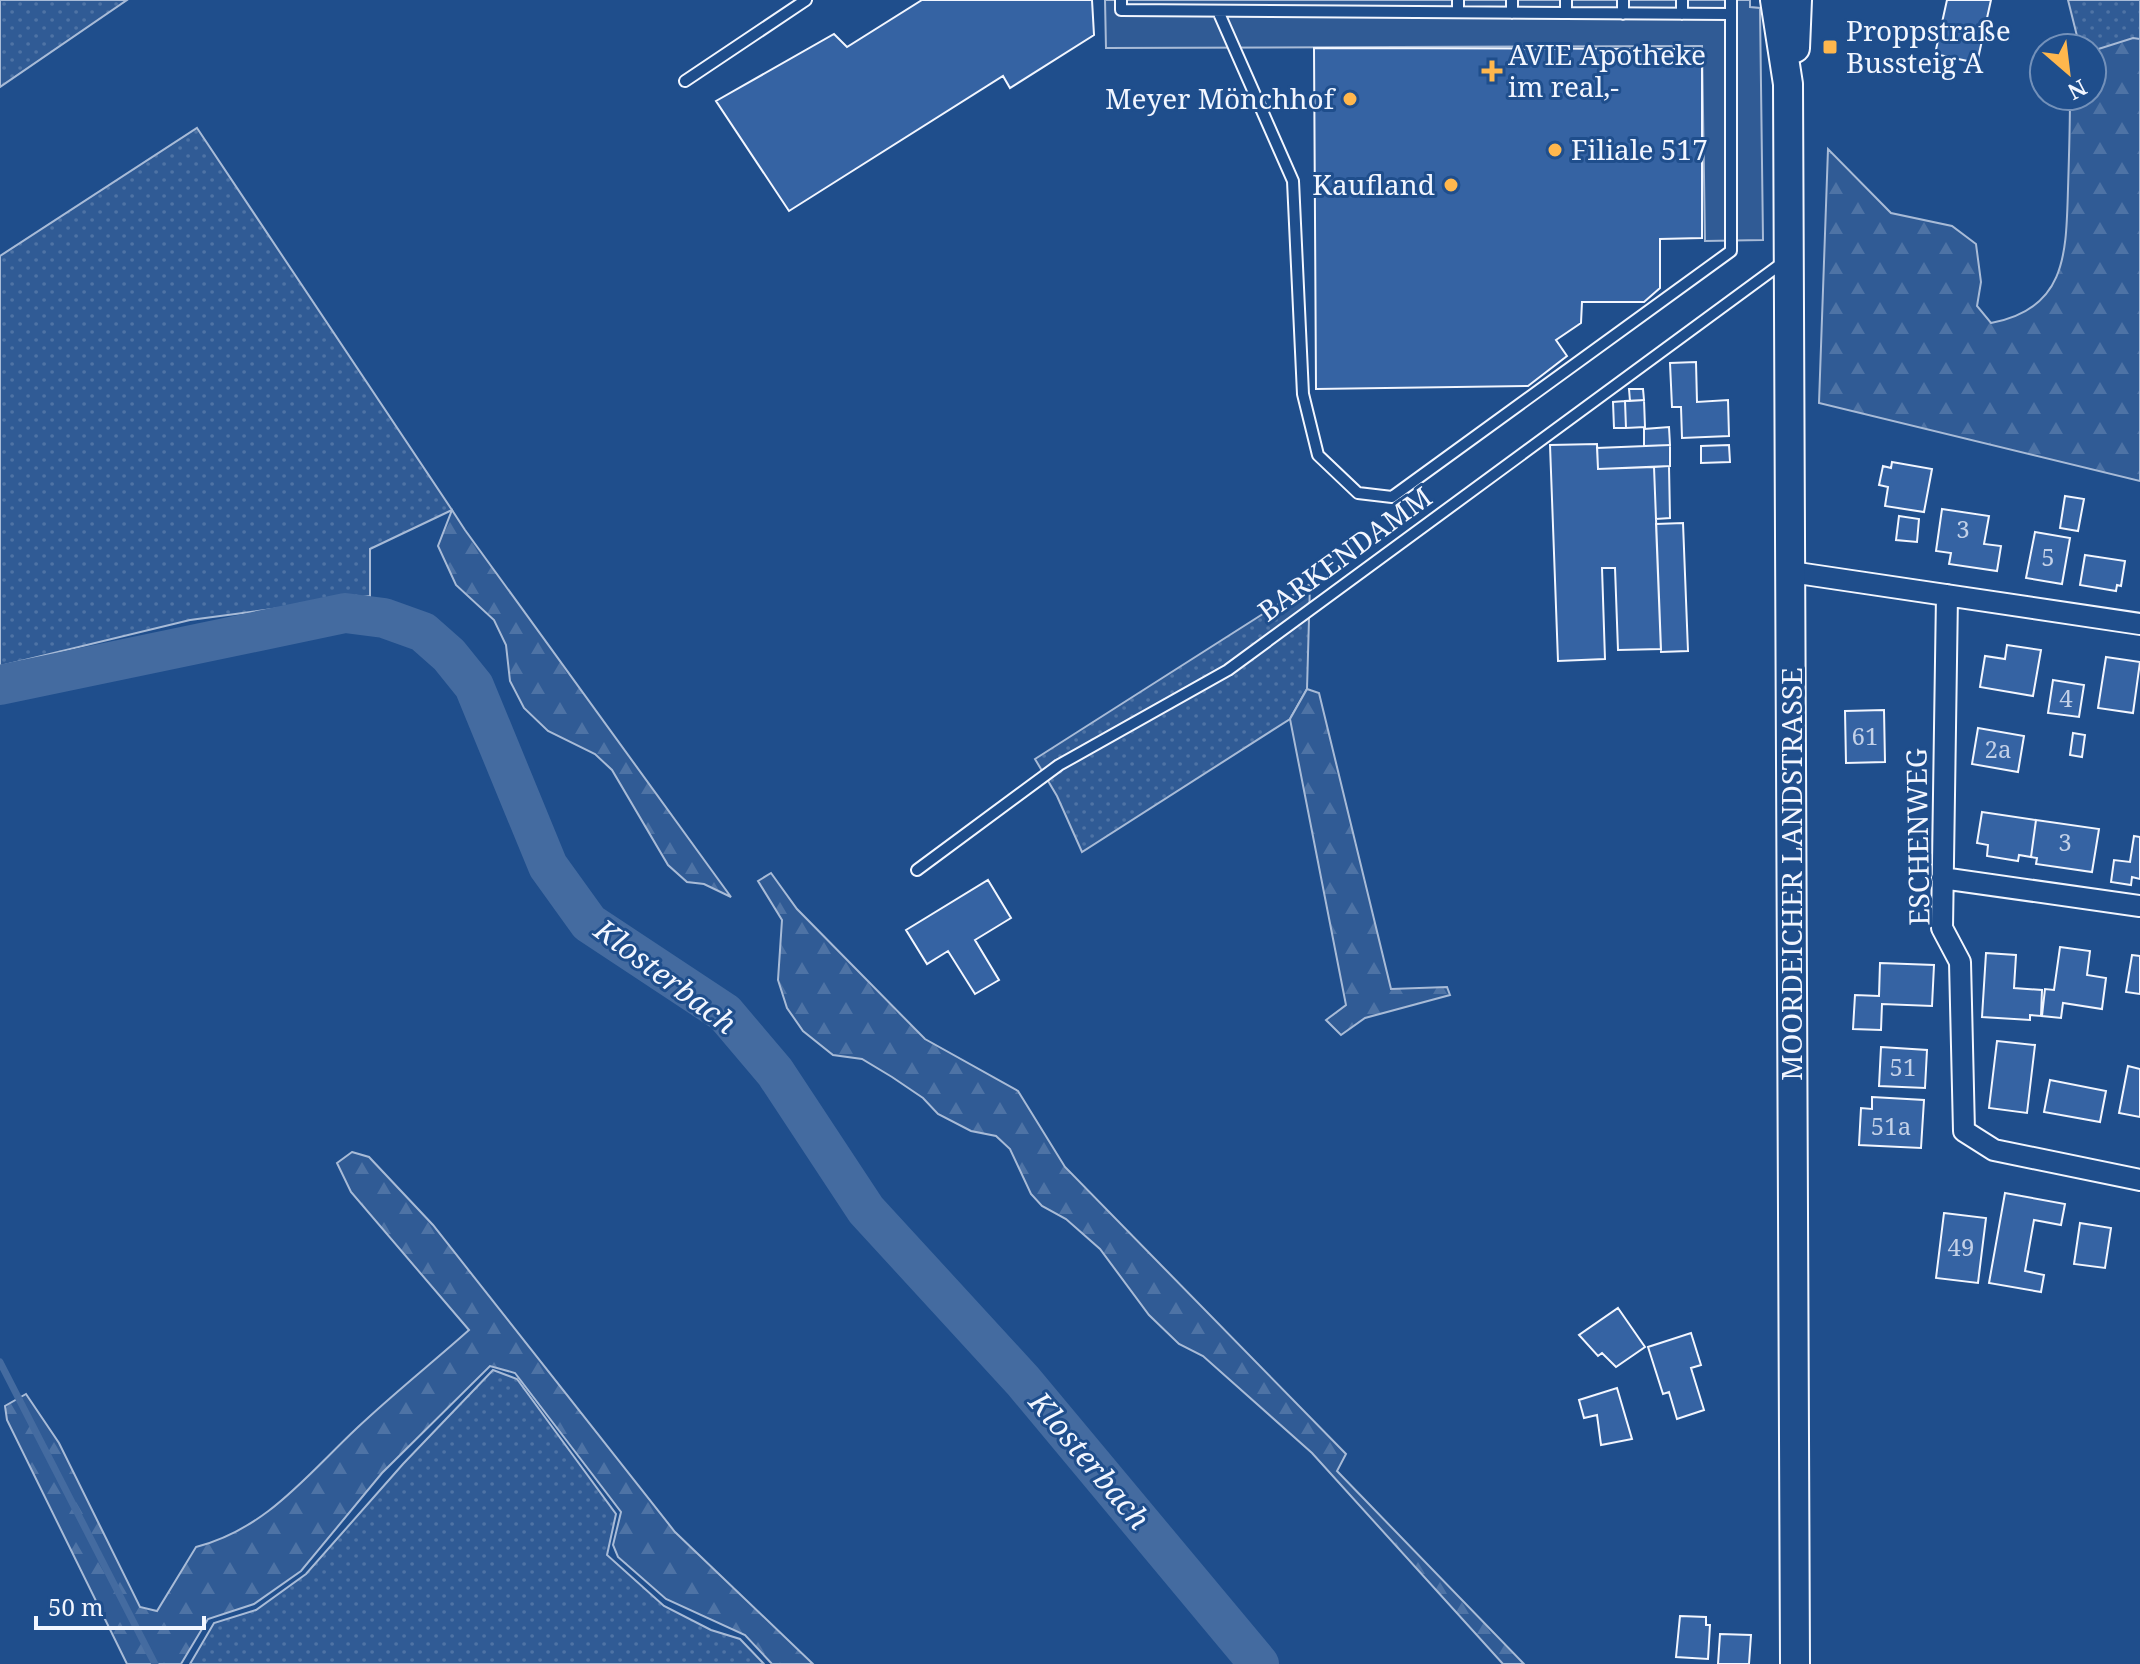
<svg xmlns="http://www.w3.org/2000/svg" width="2140" height="1664" font-family="'Noto Serif',serif">
	<style>
		.grass { fill: url(#grass-dots); stroke: #a8bbd7; stroke-width: 2 }
		.forest { fill: url(#forest-firs); stroke: #a8bbd7; stroke-width: 2 }
		.built { fill: #305b95; stroke: #a8bbd7; stroke-width: 2 }
		.lines { fill: none; stroke-linecap: round; stroke-linejoin: round }
		.stream { stroke: #446ba0; stroke-width: 7 }
		.river { stroke: #446ba0; stroke-width: 40 }
		.building { fill: #3563a3; stroke: #f2f6ff; stroke-width: 2 }
		.service-casing { stroke: #f2f6ff; stroke-width: 14 }
		.minor-casing { stroke: #f2f6ff; stroke-width: 24 }
		.secondary-casing { stroke: #f2f6ff; stroke-width: 32 }
		.service { stroke: #1f4e8c; stroke-width: 10 }
		.minor { stroke: #1f4e8c; stroke-width: 20 }
		.secondary { stroke: #1f4e8c; stroke-width: 28 }
		.poi-dot { fill: #ffb74d; stroke: #1f4e8c; stroke-width: 3 }
		.labels { text-anchor: middle; stroke-width: 6; stroke-linejoin: round; paint-order: stroke }
		.number-label { font-size: 24px; fill: #c3d1e8 }
		.poi-label { font-size: 28px; fill: #f2f6ff; stroke: #1f4e8c; text-anchor: start }
		.street-label { font-size: 28px; fill: #f2f6ff; stroke: #1f4e8c }
		.water-label { font-size: 30px; font-style: italic; fill: #f2f6ff; stroke: #1f4e8c }
	</style>
	<defs>
		<pattern id="grass-dots" width="8" height="8" patternUnits="userSpaceOnUse" patternTransform="scale(2)"><rect width="8" height="8" fill="#305b95"/><path d="M2 2h.1M6 6h.1" fill="none" stroke="#4e73a5" stroke-width="1.8" stroke-linecap="round"/></pattern>
		<pattern id="forest-firs" width="22" height="20" patternUnits="userSpaceOnUse" patternTransform="scale(2)"><rect width="22" height="20" fill="#305b95"/><path d="M5 1l3.5 6h-7zM16 11l3.5 6h-7z" fill="#4e73a5"/></pattern>
	</defs>
	<rect width="100%" height="100%" fill="#1f4e8c"/>
	<path class="grass" d="M0,0H127L0,87Z
		M2068,0H2140V39L2092,51L2080,48Z
		M197,128L452,510L370,549V596L190,620L0,666V256Z
		M1310,584L1307,689L1290,719L1082,852L1057,796L1035,759Z
		M493,1370L517,1379L616,1514L607,1555L664,1606L711,1630L740,1639L764,1664H190L214,1623L256,1610L306,1574L403,1464Z"/>
	<path class="forest" d="M2133,38L2140,39V481L1819,403L1828,149L1891,213L1952,226L1976,244L1981,282L1977,306L1991,323C2067,309 2066,253 2068,189C2069,158 2070,127 2070,96H2092V51Z
		M452,510L465,530L731,897L704,884L687,882L668,865L612,770L595,754L548,731L524,708L510,681L506,645L494,620L456,585L438,546Z
		M1307,689L1319,693L1391,989L1447,987L1450,995L1365,1018L1341,1035L1326,1020L1346,1005L1290,719Z
		M771,873L797,909L925,1039L1018,1091L1065,1167L1346,1454L1337,1471L1524,1664H1503L1312,1453L1203,1356L1179,1344L1149,1315L1100,1249L1066,1219L1042,1206L1031,1194L1010,1149L996,1136L971,1131L938,1114L923,1098L892,1077L862,1059L833,1055L803,1031L787,1008L778,980L782,920L758,881Z
		M352,1152L369,1157L433,1225L675,1532L813,1664H772L745,1635L666,1599L618,1557L613,1545L621,1512L515,1373L490,1366L382,1473L301,1571L254,1604L208,1619L181,1664H127L7,1420L5,1406L26,1394L59,1443L140,1607L157,1611L196,1547C266,1529 306,1476 357,1428C393,1394 432,1363 469,1330L351,1192L337,1163Z"/>
	<path class="built" d="M1105,0H1750V7L1760,8L1763,240L1705,241L1702,46L1106,48Z"/>
	<g class="lines">
		<path class="stream" d="M0,1362L155,1664"/>
		<path class="river" d="M0,685L345,613L384,618L423,632L449,655L474,686L548,866L589,923L725,1013L775,1072L866,1210L1023,1381L1259,1664"/>
	</g>
	<path class="building" d="M922,0H1092L1094,35L1010,88L1003,76L789,211L716,101L834,34L847,47Z
		M1947,0H1991L1977,63L1935,54Z
		M1314,48L1702,49V238L1660,239V288L1644,302H1582L1581,323L1556,340L1567,356L1528,386L1316,389Z
		M1696,362L1697,402L1728,400L1729,436L1682,438L1681,407H1672L1670,363Z
		M1629,389H1643L1644,400L1630,401Z
		M1644,400L1645,427L1626,428L1625,401Z
		M1625,401L1626,428H1614L1613,402Z
		M1669,427L1670,445L1644,446V429Z
		M1597,444L1598,469L1654,467L1661,649L1618,650L1615,568H1602L1605,659L1558,661L1550,445Z
		M1670,445V466L1598,469L1597,448Z
		M1729,445L1730,462L1701,463V446Z
		M1892,462L1932,469L1924,512L1885,506L1888,487L1879,485L1883,466L1891,468Z
		M1669,466L1670,518L1656,519L1654,467Z
		M2065,496L2084,499L2078,531L2060,528Z
		M1942,509L1989,516L1984,544L2001,546L1997,571L1949,564L1951,553L1936,551Z
		M1899,516L1919,519L1917,542L1896,540Z
		M1683,523L1688,651L1661,652L1656,524Z
		M2035,532L2070,538L2062,584L2026,578Z
		M2085,555L2125,561L2121,586L2117,585L2116,591L2080,585Z
		M2007,645L2041,650L2033,696L1980,687L1985,656L2005,659Z
		M2106,657L2140,662L2133,713L2098,708Z
		M2053,680L2084,685L2079,717L2048,713Z
		M1884,710L1885,762L1846,763L1845,711Z
		M1978,728L2024,736L2018,772L1972,764Z
		M2073,733L2085,735L2082,757L2070,755Z
		M1982,812L2036,820L2031,857L2019,855L2018,861L1987,856L1988,845L1977,843Z
		M2036,820L2099,829L2092,872L2036,864L2037,858L2031,857Z
		M2134,836L2140,837V879L2132,877L2131,885L2111,882L2114,860L2130,862Z
		M988,880L1011,918L975,940L999,980L975,994L948,951L927,964L906,930Z
		M2060,947L2090,951L2087,975L2106,978L2102,1009L2063,1003L2061,1018L2042,1016L2045,989L2054,990Z
		M1986,953L2016,955L2014,988L2042,990L2041,1016L2030,1015V1020L1982,1017Z
		M2132,955L2140,956V994L2126,992Z
		M1880,963L1934,965L1932,1006L1882,1004L1881,1030L1853,1029L1855,995L1879,996Z
		M1997,1041L2035,1045L2027,1113L1989,1108Z
		M1881,1047L1927,1050L1925,1088L1879,1086Z
		M2128,1066L2140,1069V1117L2119,1113Z
		M2050,1080L2106,1091L2100,1122L2044,1112Z
		M1872,1097L1924,1100L1921,1148L1859,1145L1861,1108L1872,1109Z
		M2005,1193L2065,1204L2061,1225L2034,1220L2025,1271L2044,1275L2041,1292L1989,1283Z
		M1944,1213L1986,1218L1978,1283L1936,1278Z
		M2080,1223L2111,1228L2105,1268L2074,1264Z
		M1618,1308L1645,1347L1616,1367L1602,1353L1598,1356L1579,1335Z
		M1691,1333L1701,1365L1691,1368L1704,1410L1677,1419L1669,1392L1663,1394L1648,1347Z
		M1617,1388L1632,1439L1601,1445L1597,1415L1584,1418L1579,1400Z
		M1680,1616L1706,1617V1625H1710L1708,1659L1676,1657Z
		M1720,1634L1751,1635L1749,1664H1718Z"/>
	<g class="lines">
		<defs>
			<path id="service" d="M1121,0V10L1731,14
				M1458,0V12
				M1512,0V13
				M1623,0V14
				M1682,0V14
				M1218,11L1293,181L1303,394L1318,455L1358,493L1392,497L1731,251V0
				M1566,13V0
				M685,81L806,0
				M917,870L1059,765L1228,670L1785,261"/>
			<path id="minor" d="M1791,572L2140,624
				M1947,595L1942,928L1960,962L1964,1131L1994,1150L2140,1180
				M1942,878L2140,906"/>
			<path id="secondary" d="M1775,0L1788,84L1795,1664
				M1795,48L1797,0"/>
		</defs>
		<use href="#service" class="service-casing"/>
		<use href="#minor" class="minor-casing"/>
		<use href="#secondary" class="secondary-casing"/>
		<use href="#service" class="service"/>
		<use href="#minor" class="minor"/>
		<use href="#secondary" class="secondary"/>
	</g>
	<g class="poi-dot">
		<rect x="1822" y="39" width="16" height="16" rx="4"/>
		<path d="M1488 59h8v8h8v8h-8v8h-8v-8h-8v-8h8z"/>
		<circle cx="1350" cy="99" r="8"/>
		<circle cx="1555" cy="150" r="8"/>
		<circle cx="1451" cy="185" r="8"/>
	</g>
	<g class="labels">
		<g class="number-label">
			<text x="1963" y="538">3</text>
			<text x="2048" y="566">5</text>
			<text x="2066" y="707">4</text>
			<text x="1865" y="745">61</text>
			<text x="1998" y="758">2a</text>
			<text x="2065" y="851">3</text>
			<text x="1903" y="1076">51</text>
			<text x="1891" y="1135">51a</text>
			<text x="1961" y="1256">49</text>
		</g>
		<g class="poi-label">
			<text x="1846" y="41">Proppstraße<tspan x="1846" dy="32">Bussteig A</tspan></text>
			<text x="1508" y="65">AVIE Apotheke<tspan x="1508" dy="32">im real,-</tspan></text>
			<text x="1334" y="109" text-anchor="end">Meyer Mönchhof</text>
			<text x="1571" y="160">Filiale 517</text>
			<text x="1435" y="195" text-anchor="end">Kaufland</text>
		</g>
		<g class="street-label">
			<text transform="translate(1345 554) rotate(-36)" y="10">BARKENDAMM</text>
			<text transform="translate(1918 837) rotate(-91)" y="10">ESCHENWEG</text>
			<text transform="translate(1792 874) rotate(-90)" y="10">MOORDEICHER LANDSTRASSE</text>
		</g>
		<g class="water-label">
			<text transform="translate(665 977) rotate(37)" y="10">Klosterbach</text>
			<text transform="translate(1089 1461) rotate(50)" y="10">Klosterbach</text>
		</g>
	</g>
	<g transform="translate(2068 72) rotate(152)"><circle r="38" fill="#1f4e8c" stroke="#7391ba" stroke-width="2"/>
	<path d="M0-6L14 30L0 20L-14 30Z" fill="#ffb74d"/>
	<text y="-12" font-size="22" font-weight="bold" text-anchor="middle" fill="#f2f6ff">N</text>
	</g>
	<path d="M36 1616v12h168v-12" fill="none" stroke="#f2f6ff" stroke-width="4"/>
	<text x="48" y="1616" font-size="24" fill="#f2f6ff" stroke="#1f4e8c" stroke-width="6" paint-order="stroke">50 m</text>
</svg>
